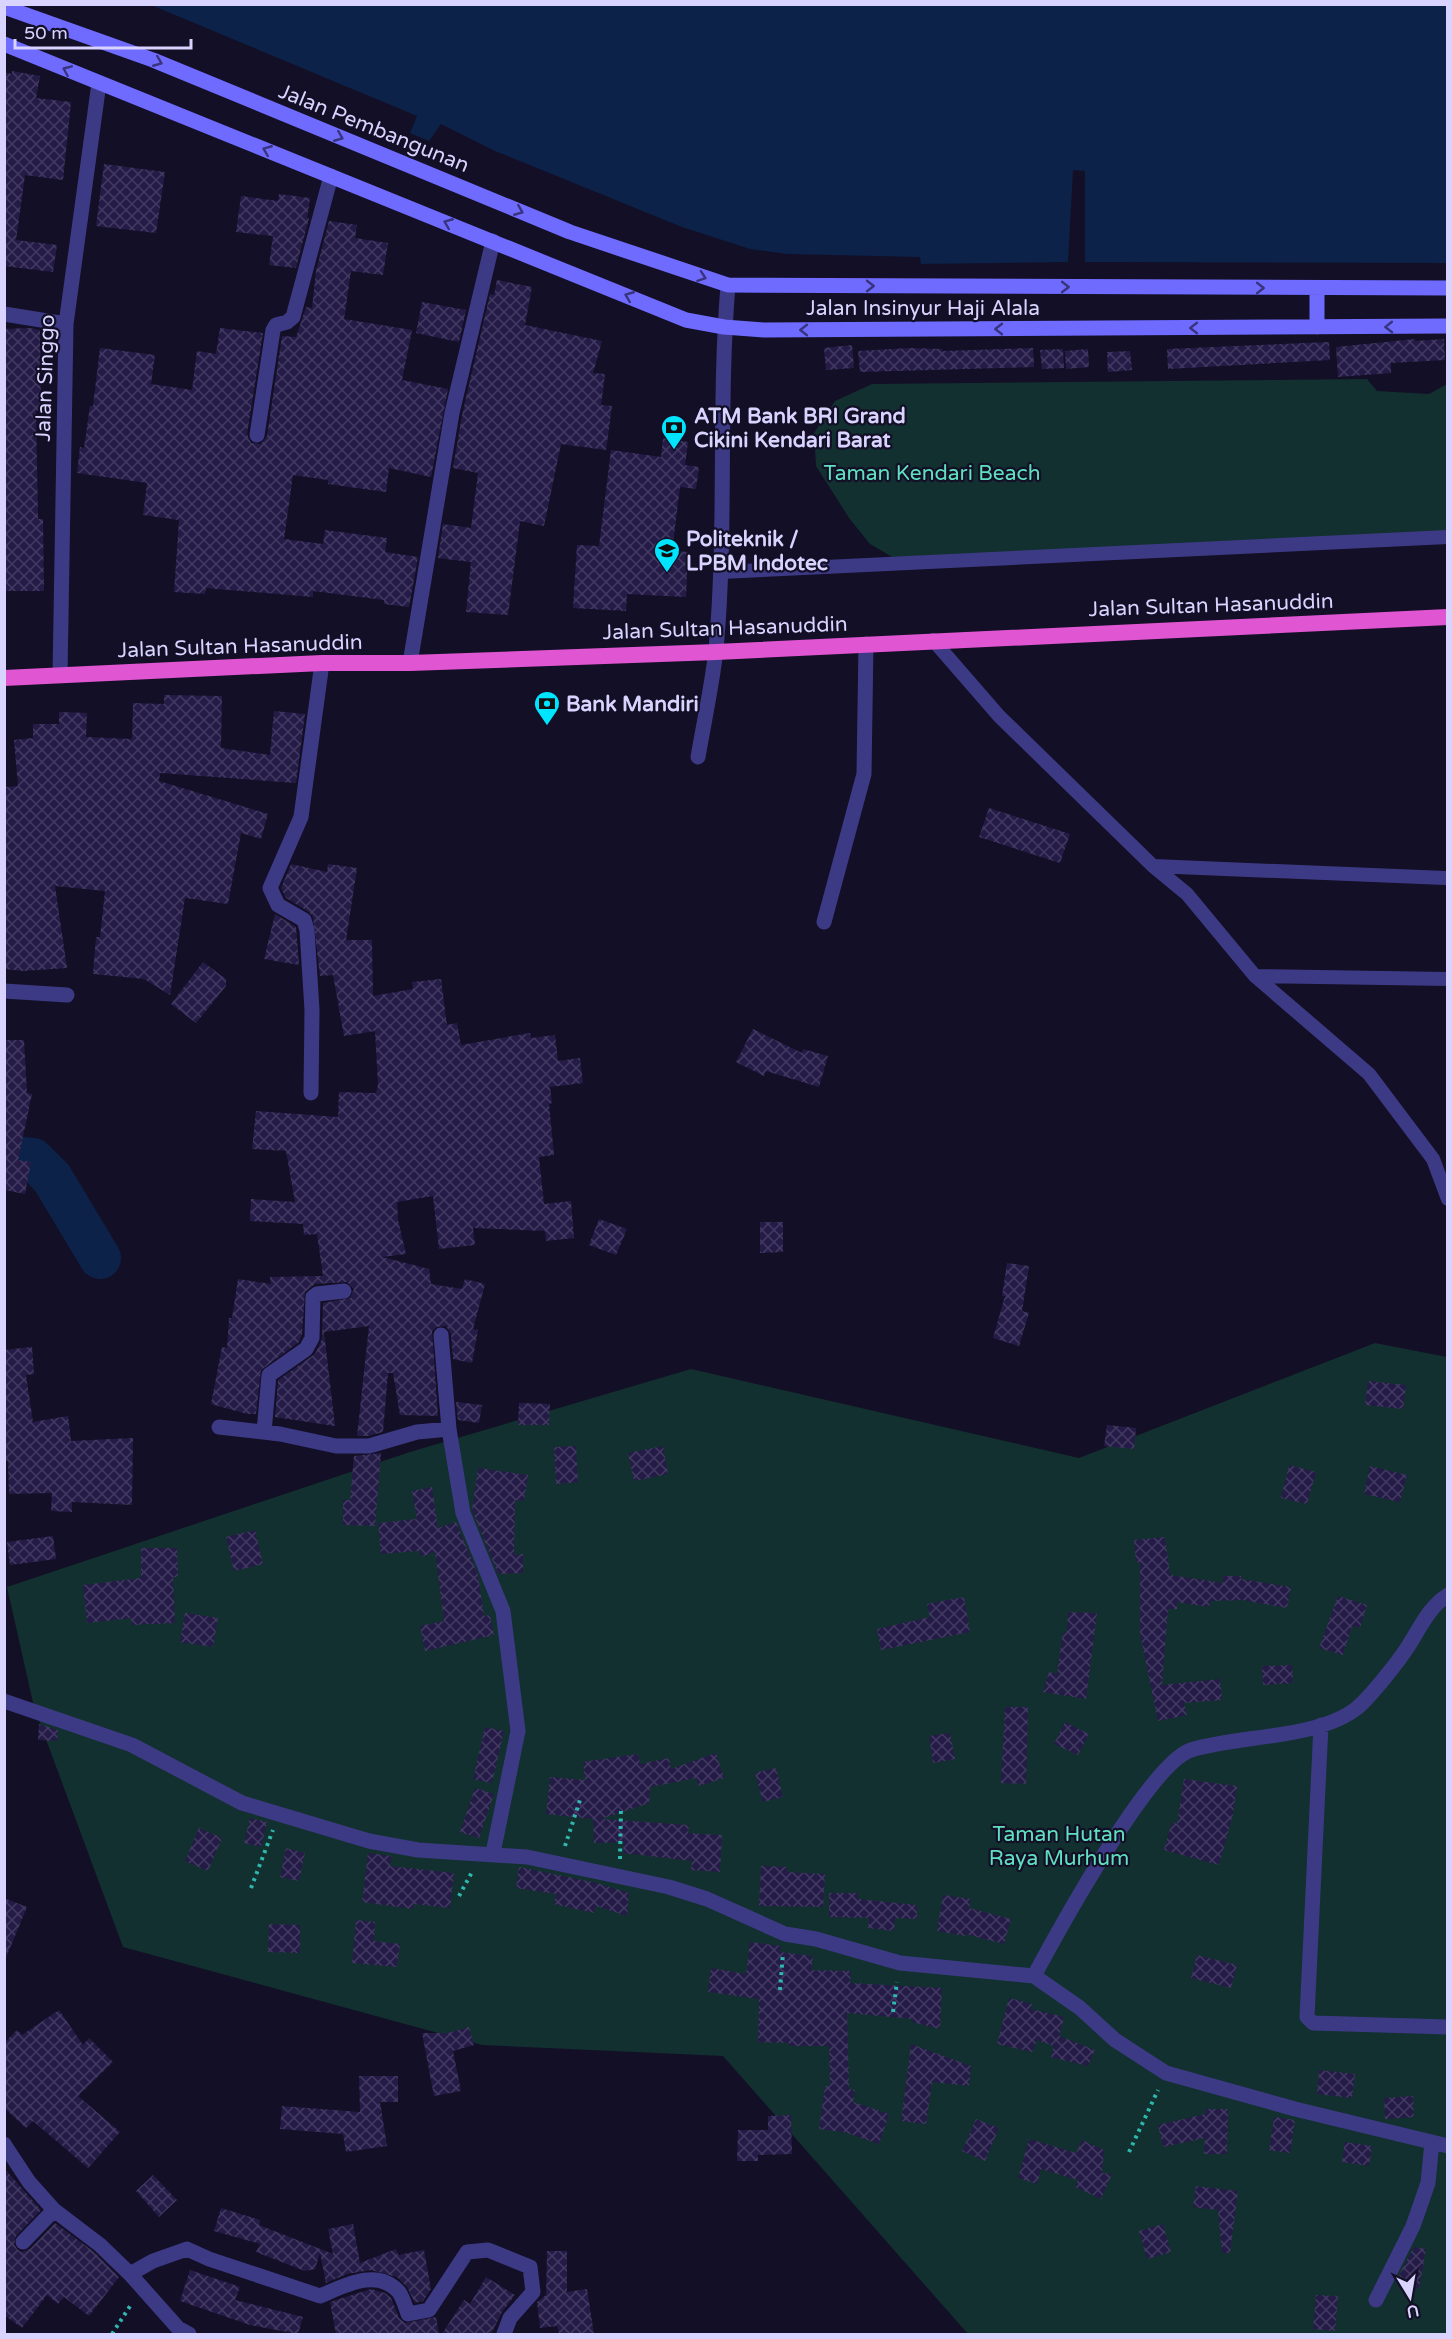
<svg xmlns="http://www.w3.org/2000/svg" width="1452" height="2339" font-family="'Varela Round',sans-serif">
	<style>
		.green { fill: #12302f }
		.water { fill: #0c2248 }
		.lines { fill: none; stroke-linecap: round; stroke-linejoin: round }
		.river { stroke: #0c2248; stroke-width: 42 }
		.building { fill: url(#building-cross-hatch) }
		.path { stroke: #2fb8b0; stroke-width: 4; stroke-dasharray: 3 4.5; stroke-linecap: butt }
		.service { stroke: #3d3a85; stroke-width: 14 }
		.minor { stroke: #3d3a85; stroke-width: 15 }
		.secondary { stroke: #6f6bff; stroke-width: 15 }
		.trunk { stroke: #e055d1; stroke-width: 16 }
		.oneway { stroke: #38347d }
		.labels { text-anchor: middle; stroke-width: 4.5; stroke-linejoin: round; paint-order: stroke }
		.street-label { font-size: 21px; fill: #d9d4ff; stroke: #130f26 }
		.poi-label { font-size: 21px; font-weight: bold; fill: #d9d4ff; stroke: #130f26; text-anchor: start }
		.park-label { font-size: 21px; fill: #5fe0c0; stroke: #130f26 }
	</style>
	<defs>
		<pattern id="building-cross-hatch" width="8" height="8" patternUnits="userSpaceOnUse" patternTransform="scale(1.5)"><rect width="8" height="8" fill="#241b47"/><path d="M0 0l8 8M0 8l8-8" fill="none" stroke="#433b63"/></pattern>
	</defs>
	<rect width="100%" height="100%" fill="#130f26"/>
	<path class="green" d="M1367,379L1377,391L1429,394L1447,384V534L906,565L870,544L849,518L816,466L814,433L835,401L872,384Z
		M1375,1343L1447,1357V2334H968L723,2056L482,2045L123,1947L34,1707L7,1587L410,1452L691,1369L1079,1458Z"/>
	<path class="water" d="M151,5H1447V263L1085,262V171L1073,170L1068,262L921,264L920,257L787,254L750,249L682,227L495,151L441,124L429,141L410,133L417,116Z"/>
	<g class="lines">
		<path class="river" d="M4,1156L33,1159L52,1178L100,1258"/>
	</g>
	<path class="building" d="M12,71L40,76L36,98L71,102L63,180L25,175L16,240L57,245L53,272L4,266V72L12,74Z
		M104,164L165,172L156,233L96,226Z
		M279,194L310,198L307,218H309L296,268L269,265L273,236L236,232L241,196L278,201Z
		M329,221L357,225L355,238L388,243L383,275L351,271L344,319L412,330L402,380L448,389L431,477L389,468L386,492L328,484V480L293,475L284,539L323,544L325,530L387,538L385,552L418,557L409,607L384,604V600L313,591V597L206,588L205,594L174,592L179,520L143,515L147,483L77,473L80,447L84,448L90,406H93L100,348L155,355L151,384L192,390L197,351L216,354L220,328L263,333L247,434L251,443L261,444L267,436L282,336L296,337L306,307L312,308L316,271Z
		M497,280L532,287L525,325L602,341L593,373L605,374L601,405L612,406L606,450L561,444L544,526L520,521L508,615L466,612L471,562L438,558L443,524L471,528L478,473L453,468L462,415L490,294L494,295Z
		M422,302L466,310L459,342L416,333Z
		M30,328L40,330L41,411H36L38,519H43L44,591H4V329Z
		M1415,339V341L1444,339L1445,360L1391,363V373L1338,377L1336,347Z
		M1329,342L1330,360L1168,369L1167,349Z
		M852,345L854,368L826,370L824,348Z
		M910,348L942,349V351L1033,348L1034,367L860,372L858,351Z
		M1063,349L1064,368L1042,369L1040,350Z
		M1088,349L1089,367L1066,369L1065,351Z
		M1130,351L1132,370L1108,372L1107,352Z
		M663,438L688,442L685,465L699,467L696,489L680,487L672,551L688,552L686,597L627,594L626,611L573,608L577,545L599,546L611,450L661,457Z
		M164,695L222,696L221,748L270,755L274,711L305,714L296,783L160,773L159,781L268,814L261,839L241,833L228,904L185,898L170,995L144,979L93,974L96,937H100L105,891L55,886L67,968L23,971L4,969V787L18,786L14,740L33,738V724H59V712L87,713L86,737L132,739L133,703L164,704Z
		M989,808L1070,834L1060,863L979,837Z
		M291,864L327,872L328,864L357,868L346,940H372L373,996L413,989L412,982L441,979L447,1025L457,1023L461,1045L530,1033L531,1038L555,1035L558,1061L580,1058L583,1083L550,1087L552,1103L549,1104L554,1155L539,1157L544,1204L571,1201L574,1238L546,1241L545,1231L473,1228L475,1245L439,1249L433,1196L397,1202L398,1220L406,1254L382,1257L429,1269L431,1284L462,1289L465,1279L485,1284L473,1329L478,1330L472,1363L453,1359L451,1334L446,1326L436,1327L432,1331L438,1416L400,1415L393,1373H388L383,1432L368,1436H357L369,1326L324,1332L335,1426L275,1417L278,1380L315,1354L322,1339L323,1303L350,1298L354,1289L347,1282L315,1284L305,1292L302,1335L299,1342L261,1370L256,1414H247L211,1404L222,1347L227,1348L229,1318H232L238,1279L271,1284L270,1277L323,1276L317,1234L304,1235L303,1224L250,1221L251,1199L295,1202L286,1151L252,1149L256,1111L338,1117L339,1092L376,1093L378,1085L375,1031L344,1036L333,975L320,976L313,917L309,912L286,898L281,888Z
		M275,914L296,927L299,965L264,959Z
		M203,962L226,979V986L196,1023L171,1004Z
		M753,1029L802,1053L803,1049L828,1056L819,1087L766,1071L764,1076L736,1062Z
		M4,1040H24L27,1093L32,1094L18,1160L31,1162L25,1194L4,1190Z
		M599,1219L627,1229L616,1255L589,1245Z
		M760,1222H783V1252L760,1253Z
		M1007,1263L1029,1266L1022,1311L1029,1313L1019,1346L993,1338L1005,1296H1002Z
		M32,1347L34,1374L26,1375L33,1422L68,1416L71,1441L133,1438L132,1505L72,1502V1512L51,1511L52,1493L9,1494L8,1461L4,1462V1350Z
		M1368,1381L1406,1385L1403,1409L1365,1405Z
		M456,1402L482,1405L479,1423L458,1420Z
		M519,1403L550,1404L549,1425H518Z
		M1107,1425L1136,1428L1134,1449L1104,1446Z
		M576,1446L578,1482L556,1484L554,1447Z
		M663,1446L668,1474L634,1481L628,1453Z
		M381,1453L375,1526L343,1525V1500H350L354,1456Z
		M1289,1465L1316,1472L1307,1504L1281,1498Z
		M1370,1466L1407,1475L1400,1502L1364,1494Z
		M478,1468L528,1475L524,1501L515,1500L514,1555L523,1554V1573L498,1574L472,1510Z
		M432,1487L438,1528L456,1522L478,1575L484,1616L490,1615L494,1635L425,1651L420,1626L444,1621L435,1552L421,1557L419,1551L381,1554L378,1523L417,1519L412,1491Z
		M255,1530L263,1564L234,1571L226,1537Z
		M53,1536L56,1559L10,1565L7,1542Z
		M1165,1537L1170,1575L1223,1583V1576H1241V1579L1291,1587L1287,1608L1242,1600L1210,1601L1209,1607L1177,1602V1609H1168L1162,1685L1220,1679L1222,1700L1184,1703L1187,1715L1158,1721L1140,1634V1562H1136L1134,1540Z
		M141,1548H177L178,1577H173L175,1623L132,1625L131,1618L87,1623L83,1585L141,1578Z
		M1338,1596L1367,1605L1360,1628L1352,1626L1343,1655L1319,1648Z
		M964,1597L970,1632L881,1650L877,1629L930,1617L927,1604Z
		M1068,1612L1097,1613L1086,1699L1043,1692L1049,1672L1057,1674L1063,1632L1067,1633Z
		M185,1613L218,1618L213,1647L180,1642Z
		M1292,1665L1293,1683L1263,1685L1262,1666Z
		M1005,1707H1028L1026,1784L1001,1783Z
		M1065,1722L1089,1734L1078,1755L1054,1744Z
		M39,1724L58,1730L57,1741L38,1740Z
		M485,1727L504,1731L492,1783L473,1779Z
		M950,1733L955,1759L933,1763L929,1736Z
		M716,1753L724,1778L699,1786L696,1778L650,1787L649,1803L601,1819L689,1825L688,1833L722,1835L720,1872L691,1870L692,1861L623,1853L624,1842L594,1843L593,1819L546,1814L550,1777L585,1780L583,1762L638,1754L640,1764L669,1758L671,1769Z
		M776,1768L783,1797L763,1802L755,1773Z
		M1184,1779L1237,1786L1233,1814L1219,1865L1164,1850L1172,1822L1177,1824Z
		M475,1788L494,1794L479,1838L460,1832Z
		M250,1818L267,1822L261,1847L244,1843Z
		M199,1828L222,1838L208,1871L185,1861Z
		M286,1848L305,1853L299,1881L280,1877Z
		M368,1853L392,1856L390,1866L454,1873L450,1908L414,1904L413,1909L362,1902Z
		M761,1866L787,1867V1872L825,1874L823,1907L759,1906Z
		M519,1867L597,1883L629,1893L627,1916L596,1906L594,1913L554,1904L556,1894L516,1888Z
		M829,1893H858V1899L917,1905V1919L895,1918L894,1931L868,1928L869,1918L829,1917Z
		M943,1895L971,1899L969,1908L1011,1919L1004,1944L965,1934V1936L937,1931Z
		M4,1898L27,1907L5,1960H4Z
		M356,1920L375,1922L374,1941L400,1944L397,1967L352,1963Z
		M269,1924L300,1925V1953L268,1952Z
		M750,1942L781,1946L780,1952L813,1956L811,1970L851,1971L850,1983L942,1988L940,2029L912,2022L913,2019L847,2013L849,2089L855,2090L853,2102L889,2114L879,2144L844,2132L819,2129L825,2086H830L829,2046H789V2043L758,2042L759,1999L708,1992L711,1968L746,1974Z
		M1197,1955L1237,1965L1231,1988L1191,1978Z
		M1009,1998L1032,2004L1031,2009L1064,2017L1059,2036L1095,2050L1088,2066L1051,2057L1054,2046L1037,2040L1032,2052L997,2044Z
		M59,2010L83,2045L89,2038L113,2062L78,2096L120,2132L88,2168L33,2121L26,2128L4,2108V2043L17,2030L22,2035Z
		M469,2027L474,2045L453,2051L461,2091L434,2096L422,2033H448Z
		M911,2044L971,2066L969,2086L932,2082L926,2124L901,2121Z
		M1319,2070L1355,2074L1352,2098L1317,2094Z
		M359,2076H398V2102H380L387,2146L346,2152L343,2134L280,2129L282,2106L360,2112Z
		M1413,2096L1414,2117L1385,2119L1384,2098Z
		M1205,2109H1228L1227,2154H1204L1205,2138L1163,2147L1158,2125L1205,2114Z
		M791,2115L792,2154L758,2155V2161H737L738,2130H768V2116Z
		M1274,2117L1295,2120L1290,2153L1269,2150Z
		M976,2119L999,2128L985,2161L962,2151Z
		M1029,2139L1076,2153L1082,2140L1104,2150L1102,2173L1112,2174L1101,2199L1075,2187L1078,2180L1041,2169L1037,2184L1018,2178Z
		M1345,2142L1372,2146L1369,2166L1342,2162Z
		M4,2168L41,2210L16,2236L14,2244L17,2249L21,2252L30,2249L55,2223L94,2252L119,2277L89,2316L64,2297L58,2304L47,2295L22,2328L4,2315Z
		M153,2175L177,2200L159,2217L136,2191Z
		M1196,2186L1238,2191L1230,2253H1222L1218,2210L1193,2207Z
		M221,2208L260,2220L259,2225L333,2254L328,2229L353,2224L360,2263L396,2249L398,2255L424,2250L431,2289L423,2301L415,2303L407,2287L397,2277L371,2270L347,2274L326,2283L320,2253L315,2269L305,2271L256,2252L260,2244L214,2231Z
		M1163,2224L1171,2252L1147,2259L1139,2231Z
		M1414,2247L1426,2249L1419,2289L1398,2285L1400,2273Z
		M547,2251H567V2292L587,2289L594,2334H559L557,2326L540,2328L537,2302L546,2295Z
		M190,2270L240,2287L235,2300L303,2317L298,2334L250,2325L180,2301Z
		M486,2277L515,2295L502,2312L491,2334H442L464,2300L470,2304Z
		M371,2289L385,2293L391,2298L399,2318L405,2323L436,2317L439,2334H336L330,2302Z
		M1316,2295L1338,2296L1335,2331L1313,2329Z"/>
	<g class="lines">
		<path class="path" d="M565,1846L581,1797
			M620,1859L621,1807
			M251,1888L273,1830
			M459,1896L472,1872
			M780,1990L783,1953
			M893,2012L897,1982
			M1129,2152L1158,2090
			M112,2334L132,2303"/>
		<path class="service" d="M721,572L1448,537
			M933,640L999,716L1153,866L1187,894L1255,976L1369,1074L1433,1159L1448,1199
			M1153,866L1445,878
			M1255,976L1448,979"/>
		<path class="minor" d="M4,314L66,324
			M257,435L273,330L276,325L287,322L293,317L331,176
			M410,663L452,413L493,241
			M60,675L66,324L99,83
			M698,757C704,722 712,685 716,650C727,528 718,407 728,285
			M824,922L864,774L866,644
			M4,991L67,995
			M311,1093L312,1010L307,930L304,920L278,905L270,888L301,817L322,663
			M441,1335L449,1429L463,1513L503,1611L518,1731L493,1853
			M219,1427L280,1434L336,1446H369L417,1432L449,1429
			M264,1432L269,1375L306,1349L312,1338L313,1297L317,1294L344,1291
			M1448,1595C1429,1607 1421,1626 1409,1645C1399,1661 1371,1696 1357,1708C1318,1739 1239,1735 1191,1750C1150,1763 1057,1933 1034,1976L1080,2008L1115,2040L1166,2073L1295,2109L1448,2146
			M4,1701L132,1745L242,1803L369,1841L418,1850L527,1857L669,1887L707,1899L785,1934L816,1939L900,1963L1034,1976
			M1321,1725L1307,2017L1313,2023L1448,2027
			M4,2144L29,2182L54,2210L100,2245L130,2274L178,2328L189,2334
			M23,2242L54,2210
			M130,2274L153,2261L187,2249L209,2259L320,2296C344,2286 377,2267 399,2292C403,2298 406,2308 408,2314L429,2310L467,2252L488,2250L530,2267L533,2292L510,2318L504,2334
			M1376,2300L1413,2226L1428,2183L1432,2142"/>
		<path class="secondary" d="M4,7L153,60L570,232L728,285L1448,288
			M4,44L686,320L724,327L764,330L1448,326
			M1317,327V288"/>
		<path class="trunk" d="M4,678L322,663H410L716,652L1448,617"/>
	</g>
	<defs><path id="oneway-chevron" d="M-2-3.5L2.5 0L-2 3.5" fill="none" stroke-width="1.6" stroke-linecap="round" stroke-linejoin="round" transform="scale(1.5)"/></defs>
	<g class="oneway">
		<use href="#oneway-chevron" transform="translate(158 62) rotate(22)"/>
		<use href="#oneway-chevron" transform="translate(67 70) rotate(-157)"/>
		<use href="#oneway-chevron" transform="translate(339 137) rotate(22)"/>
		<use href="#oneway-chevron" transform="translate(267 150) rotate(-158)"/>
		<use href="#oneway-chevron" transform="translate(519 211) rotate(22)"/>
		<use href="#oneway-chevron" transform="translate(448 223) rotate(-158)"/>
		<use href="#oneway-chevron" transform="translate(702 277) rotate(19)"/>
		<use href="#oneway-chevron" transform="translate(870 286)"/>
		<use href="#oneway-chevron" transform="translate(1065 287)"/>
		<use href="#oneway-chevron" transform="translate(1260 288)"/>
		<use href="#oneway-chevron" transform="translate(629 296) rotate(-158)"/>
		<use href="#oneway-chevron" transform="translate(1389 327) rotate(179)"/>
		<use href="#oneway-chevron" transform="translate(1194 328) rotate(180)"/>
		<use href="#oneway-chevron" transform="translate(999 329) rotate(180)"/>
		<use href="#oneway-chevron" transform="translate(804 330) rotate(180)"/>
	</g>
	<defs>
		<symbol id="bank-pin" viewBox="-11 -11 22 30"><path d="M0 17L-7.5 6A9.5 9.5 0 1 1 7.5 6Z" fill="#00e5ff" stroke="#130f26"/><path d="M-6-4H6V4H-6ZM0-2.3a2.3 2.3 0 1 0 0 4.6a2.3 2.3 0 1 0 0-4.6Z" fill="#111"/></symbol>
		<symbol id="university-pin" viewBox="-11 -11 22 30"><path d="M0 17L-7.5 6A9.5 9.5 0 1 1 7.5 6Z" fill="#00e5ff" stroke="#130f26"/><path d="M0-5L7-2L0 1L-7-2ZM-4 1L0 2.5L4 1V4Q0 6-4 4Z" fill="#111"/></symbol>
	</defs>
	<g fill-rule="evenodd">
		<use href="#bank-pin" x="659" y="413" width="30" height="40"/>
		<use href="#university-pin" x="652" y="536" width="30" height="40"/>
		<use href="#bank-pin" x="532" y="689" width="30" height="40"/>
	</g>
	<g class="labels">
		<g class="street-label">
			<text transform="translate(374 128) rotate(22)" y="7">Jalan Pembangunan</text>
			<text x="923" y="315">Jalan Insinyur Haji Alala</text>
			<text transform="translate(45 378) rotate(-88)" y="7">Jalan Singgo</text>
			<text transform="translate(1211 605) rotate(-2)" y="7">Jalan Sultan Hasanuddin</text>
			<text transform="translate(725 628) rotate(-2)" y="7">Jalan Sultan Hasanuddin</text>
			<text transform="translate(240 646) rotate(-2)" y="7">Jalan Sultan Hasanuddin</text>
		</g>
		<g class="poi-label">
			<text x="694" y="423">ATM Bank BRI Grand<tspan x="694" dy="24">Cikini Kendari Barat</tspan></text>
			<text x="686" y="546">Politeknik /<tspan x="686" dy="24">LPBM Indotec</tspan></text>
			<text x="566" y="711">Bank Mandiri</text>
		</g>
		<g class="park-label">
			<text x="932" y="480">Taman Kendari Beach</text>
			<text x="1059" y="1841">Taman Hutan<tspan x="1059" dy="24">Raya Murhum</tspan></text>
		</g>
	</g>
	<rect width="1452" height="2339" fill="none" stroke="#d9d4ff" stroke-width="12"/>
	<g transform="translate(1410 2297) rotate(169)" stroke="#130f26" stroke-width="4.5" paint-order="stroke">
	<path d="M0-4.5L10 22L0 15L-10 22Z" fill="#d9d4ff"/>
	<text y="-9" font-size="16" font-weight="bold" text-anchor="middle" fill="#d9d4ff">U</text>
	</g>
	<path d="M15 39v9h176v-9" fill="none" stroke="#d9d4ff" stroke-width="3"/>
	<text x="24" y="39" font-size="18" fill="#d9d4ff" stroke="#130f26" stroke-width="4.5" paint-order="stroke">50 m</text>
</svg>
